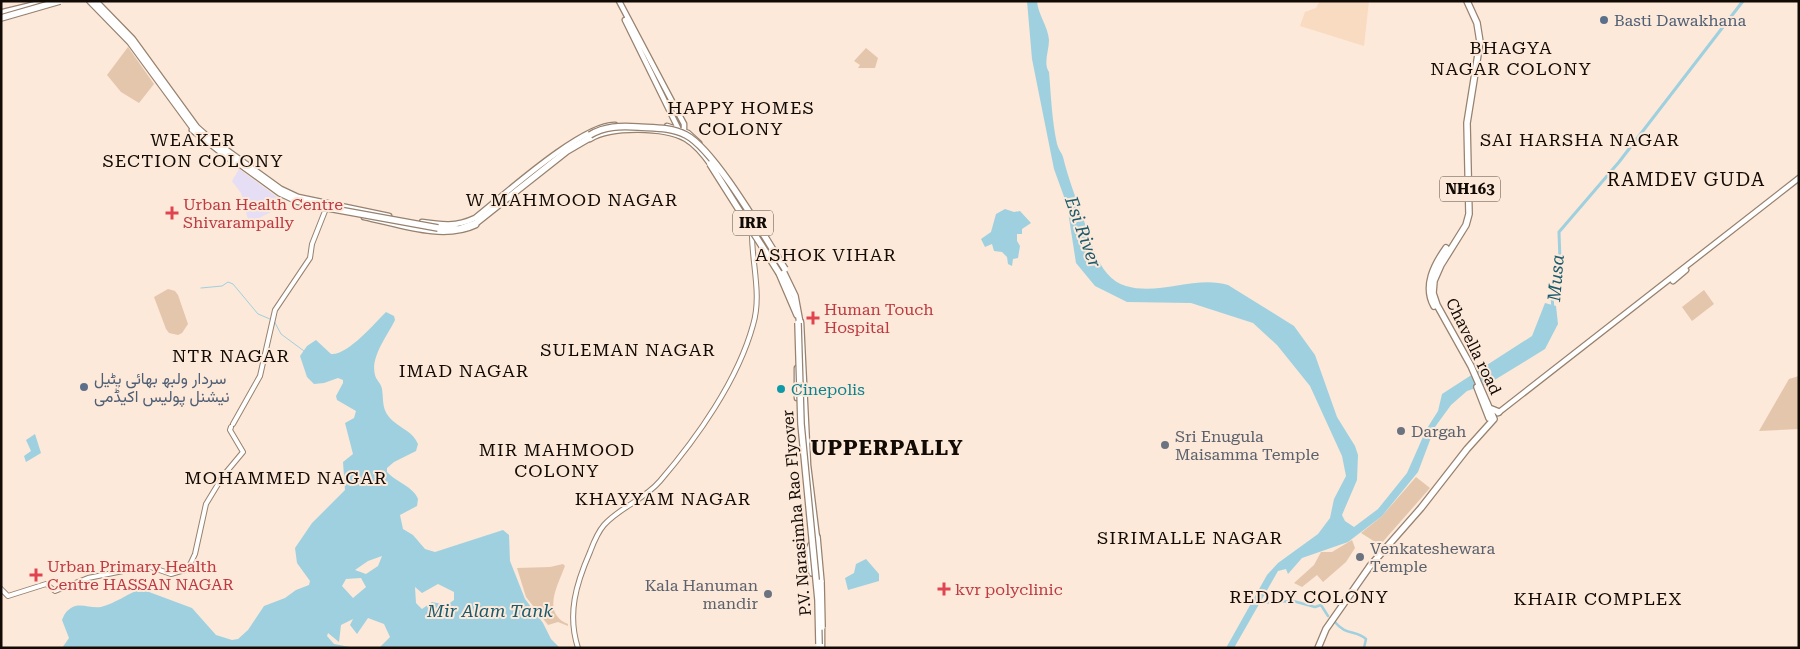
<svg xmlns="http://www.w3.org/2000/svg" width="1800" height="649" font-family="'Roboto Serif',Vazirmatn,serif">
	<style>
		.commercial { fill: #e5def4 }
		.built { fill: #f9dbc1 }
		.green { fill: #e4c6ac }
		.water { fill: #9ed0e0; fill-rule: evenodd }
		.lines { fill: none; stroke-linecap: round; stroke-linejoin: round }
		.stream { stroke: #9ed0e0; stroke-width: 1 }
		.canal { stroke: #9ed0e0; stroke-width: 2.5 }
		.river { stroke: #9ed0e0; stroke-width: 3 }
		.secondary-casing { stroke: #97816f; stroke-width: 6 }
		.primary-casing { stroke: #97816f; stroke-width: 7 }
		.highway-casing { stroke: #97816f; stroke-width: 8 }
		.secondary { stroke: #fff; stroke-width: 4 }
		.primary { stroke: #fff; stroke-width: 4.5 }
		.highway { stroke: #fff; stroke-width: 5.5 }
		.highway-bridge-casing { stroke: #97816f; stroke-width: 8; stroke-linecap: butt }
		.highway-bridge { stroke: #fff; stroke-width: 5.5 }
		.service-dot { fill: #5c6f8a; stroke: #fce9d9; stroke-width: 2 }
		.health-dot { fill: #e0444e; stroke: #fce9d9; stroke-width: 2 }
		.culture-dot { fill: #0f9aa8; stroke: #fce9d9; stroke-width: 2 }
		.worship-dot { fill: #6b7280; stroke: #fce9d9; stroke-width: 2 }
		.labels { text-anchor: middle; stroke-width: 4; stroke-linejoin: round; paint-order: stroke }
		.shield { fill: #fce9d9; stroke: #584d45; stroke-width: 1 }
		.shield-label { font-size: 15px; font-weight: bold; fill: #120a05 }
		.service-label { font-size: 16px; fill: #4e5e75; stroke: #fce9d9; text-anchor: start }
		.health-label { font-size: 16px; fill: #be3a42; stroke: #fce9d9; text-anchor: start }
		.street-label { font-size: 16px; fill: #120a05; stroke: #fce9d9 }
		.culture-label { font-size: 16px; fill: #0d838f; stroke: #fce9d9; text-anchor: start }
		.worship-label { font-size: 16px; fill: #5b616d; stroke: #fce9d9; text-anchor: start }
		.neighbourhood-label { font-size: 18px; letter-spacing: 1px; fill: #120a05; stroke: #fce9d9 }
		.water-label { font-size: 18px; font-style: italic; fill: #1a5a6c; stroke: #fce9d9 }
		.quarter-label { font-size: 19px; letter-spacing: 1px; fill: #120a05; stroke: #fce9d9 }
		.district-label { font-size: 21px; font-weight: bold; letter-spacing: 1px; fill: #120a05; stroke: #fce9d9 }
	</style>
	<rect width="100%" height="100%" fill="#fce9d9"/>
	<path class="commercial" d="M239,169L281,200L275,210L249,223L241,193L232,181Z"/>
	<path class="built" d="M1320,1H1369L1364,46L1300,26L1305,12L1316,8Z"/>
	<path class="green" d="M128,47L154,84L139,103L121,92L107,75Z
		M866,48L878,58L875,68H858L860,65L854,61Z
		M168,289L175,291L178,295L188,324L182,333L178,335L169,333L166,329L154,297Z
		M1704,290L1714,304L1692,321L1682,307Z
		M1799,376V429L1759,431L1789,379Z
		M1416,477L1430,488L1380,545L1361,533L1382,516Z
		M1352,540L1355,548L1346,562L1323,582L1317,575L1302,587L1294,583L1314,565L1321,552H1332Z
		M563,564L565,566C558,585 541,613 568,624V626L558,622L548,625L526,597L517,568L550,567Z"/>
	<path class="water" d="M1027,1H1037C1038,15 1048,26 1049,40C1049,51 1043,63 1049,72C1051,96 1052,121 1057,144C1058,149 1062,153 1063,157C1068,178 1076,198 1083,218C1092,242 1098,278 1126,286C1159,296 1196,275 1228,285L1294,326L1315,355L1337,417L1355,446L1358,455L1357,480L1342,515L1345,521L1354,527L1378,509L1407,473L1426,430L1438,411L1442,394L1532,336L1545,303L1556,306L1558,324L1545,349L1488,384L1467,391L1451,405L1435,427L1418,472L1382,516L1348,542L1302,558L1288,574L1286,569L1278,571L1234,648H1226L1267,575L1278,563L1318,534L1330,518L1334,499L1346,476L1342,456L1310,386L1277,345L1253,323L1191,303L1127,302L1095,286L1076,263L1067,205L1054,169L1032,59Z
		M1005,209L1014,212L1020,211L1031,223L1022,229V234H1017V241L1020,246L1018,258L1013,259L1012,266L1008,264L1007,257L1002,252L994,251L992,244L985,247L981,239L991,232L996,214Z
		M386,312L394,316L395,320C388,335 370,357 375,375C376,380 381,383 382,389C384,402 381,410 393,421C402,429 413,432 418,444L416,451L394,462L387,468V472C396,482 414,487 418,499L417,506L400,515L403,529L413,535L425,549L435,552L503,530L509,535L510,561L525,599L543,623L551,639L560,648H379L390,637L384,624L368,618L357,634L350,625L353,619L341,625L339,642L328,633L327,636L334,644L355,648H62L69,638L62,620C64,615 66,611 71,608C80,602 91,609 101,607C116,603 127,594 141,589L192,608L216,635L232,640L238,639L248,630L264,606L285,598L296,590L309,585L310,581L297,563L295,548L312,523L345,490L343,462L353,454L345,423L354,418L356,411L337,400L336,396L343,383V380L338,378L324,383L314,384L307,377L300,356L307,346L316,340L331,354C347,356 375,323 386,312ZM382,556L378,566L366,574L355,570L368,561ZM361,578L366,587L353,598L342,586L346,579ZM438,584L454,592V600L447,605L432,602L422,609L416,603L415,587L422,593Z
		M35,434L41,453L26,462L24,456L31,451L26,440Z
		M866,559L879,574V581L848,590L845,578L854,573L856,564Z"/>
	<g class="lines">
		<path class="stream" d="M201,288L222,286L228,282L233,284L258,314L270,319
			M274,321L281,334L304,351"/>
		<path class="canal" d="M1257,603L1293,601L1315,607L1321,605L1328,616
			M1334,621C1347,637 1355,629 1366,639L1364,648"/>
		<path class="river" d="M1553,309L1552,297L1560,261L1559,232L1619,162L1743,1"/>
		<defs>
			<path id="secondary" d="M233,424L260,376L275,310L310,258L312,244L327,206
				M1,589L8,596L46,584L55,591L88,578L148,566L171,574L188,569L195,554L206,504L223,476L243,452L230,430L231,427
				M578,648C567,614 576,584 590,552C593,544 597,533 604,525C620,507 644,500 660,481C697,438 738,380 753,325C762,295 752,265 752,234"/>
			<path id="primary" d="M96,1L133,39L197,127L206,135L281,189L298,197L389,216
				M619,1L684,124V131
				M625,20L678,128
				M667,126L688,133L699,143
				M192,130L237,165
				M590,139C612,126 664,127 686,139C696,145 704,155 711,165
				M364,217C398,224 443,241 476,225
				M422,222C442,225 456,227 475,218C503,196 582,124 615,125
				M1673,281L1686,270
				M801,322L808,465L817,538
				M797,368V398
				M1498,413L1799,178
				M822,626V648"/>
			<path id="highway" d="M90,1L130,42L196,132L280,193L297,201L317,206
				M1,13L50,1
				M718,171L776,259
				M438,228L459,229L476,223L567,151L591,137
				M781,267L795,296L800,323
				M779,273L797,315
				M1434,306C1423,286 1434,265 1446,248
				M1477,387L1489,418
				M1489,408L1499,412
				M817,537L821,582
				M811,545L809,550L812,573
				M1318,648L1326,629L1370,566L1421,508L1467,449L1494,419L1471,366L1437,305L1433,293L1434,281L1441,265L1466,225L1469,214L1467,123L1480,42L1477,23L1467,1"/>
		</defs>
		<use href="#secondary" class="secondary-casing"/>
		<use href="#primary" class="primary-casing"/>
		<use href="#highway" class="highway-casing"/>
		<use href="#secondary" class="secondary"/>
		<use href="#primary" class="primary"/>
		<use href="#highway" class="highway"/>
		<defs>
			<path id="highway-bridge" d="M1,18L60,1
				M590,135C605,126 620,126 638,127C654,128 671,127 686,135C715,150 765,238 785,269
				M710,164L779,273
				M317,206L438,228
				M798,323L801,424L818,600L819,644
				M821,582L822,627"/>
		</defs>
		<use href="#highway-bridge" class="highway-bridge-casing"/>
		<use href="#highway-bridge" class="highway-bridge"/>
	</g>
	<g class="service-dot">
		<circle cx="1604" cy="20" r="5"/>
		<circle cx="84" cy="387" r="5"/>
	</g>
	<g class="health-dot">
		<path d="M169.5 205.5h5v5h5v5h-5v5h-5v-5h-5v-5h5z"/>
		<path d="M810.5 310.5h5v5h5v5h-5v5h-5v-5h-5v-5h5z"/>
		<path d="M33.5 567.5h5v5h5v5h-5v5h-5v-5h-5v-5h5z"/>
		<path d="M941.5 581.5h5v5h5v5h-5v5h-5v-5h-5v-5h5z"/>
	</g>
	<circle class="culture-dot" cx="781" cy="389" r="5"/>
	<g class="worship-dot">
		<circle cx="1401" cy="431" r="5"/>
		<circle cx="1165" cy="445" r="5"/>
		<circle cx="1360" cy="557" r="5"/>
		<circle cx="768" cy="594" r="5"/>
	</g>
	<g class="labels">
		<g class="shield">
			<rect x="1440" y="176.5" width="60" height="25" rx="4"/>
			<rect x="733" y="210.5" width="40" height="25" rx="4"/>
		</g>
		<g class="shield-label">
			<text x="1470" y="194">NH163</text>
			<text x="753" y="228">IRR</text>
		</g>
		<g class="service-label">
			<text x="1614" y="26">Basti Dawakhana</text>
			<text x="94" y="384">سردار ولبھ بھائی پٹیل<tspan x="94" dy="18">نیشنل پولیس اکیڈمی</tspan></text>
		</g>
		<g class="health-label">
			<text x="183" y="210">Urban Health Centre<tspan x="183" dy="18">Shivarampally</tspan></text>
			<text x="824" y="315">Human Touch<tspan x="824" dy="18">Hospital</tspan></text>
			<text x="47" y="572">Urban Primary Health<tspan x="47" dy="18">Centre HASSAN NAGAR</tspan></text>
			<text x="955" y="595">kvr polyclinic</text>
		</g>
		<g class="street-label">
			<text transform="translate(1474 346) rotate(64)" y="6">Chavella road</text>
			<text transform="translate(796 513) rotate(-95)" y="6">P.V. Narasimha Rao Flyover</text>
		</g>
		<g class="culture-label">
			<text x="791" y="395">Cinepolis</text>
		</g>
		<g class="worship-label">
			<text x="1411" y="437">Dargah</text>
			<text x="1175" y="442">Sri Enugula<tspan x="1175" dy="18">Maisamma Temple</tspan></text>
			<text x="1370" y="554">Venkateshewara<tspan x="1370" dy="18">Temple</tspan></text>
			<text x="758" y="591" text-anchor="end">Kala Hanuman<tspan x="758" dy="18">mandir</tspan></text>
		</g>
		<g class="neighbourhood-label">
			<text x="1511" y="54">BHAGYA<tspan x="1511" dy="21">NAGAR COLONY</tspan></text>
			<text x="741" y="114">HAPPY HOMES<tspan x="741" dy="21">COLONY</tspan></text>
			<text x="193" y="146">WEAKER<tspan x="193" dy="21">SECTION COLONY</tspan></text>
			<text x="1580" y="146">SAI HARSHA NAGAR</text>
			<text x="572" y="206">W MAHMOOD NAGAR</text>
			<text x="826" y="261">ASHOK VIHAR</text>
			<text x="628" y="356">SULEMAN NAGAR</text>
			<text x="231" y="362">NTR NAGAR</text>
			<text x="464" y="377">IMAD NAGAR</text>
			<text x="557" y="456">MIR MAHMOOD<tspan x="557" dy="21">COLONY</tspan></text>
			<text x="286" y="484">MOHAMMED NAGAR</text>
			<text x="663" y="505">KHAYYAM NAGAR</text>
			<text x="1190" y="544">SIRIMALLE NAGAR</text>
			<text x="1309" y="603">REDDY COLONY</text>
			<text x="1598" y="605">KHAIR COMPLEX</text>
		</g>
		<g class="water-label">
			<text transform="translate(1083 232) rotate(70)" y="6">Esi River</text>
			<text transform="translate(1556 278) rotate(-85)" y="6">Musa</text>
			<text x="490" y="617">Mir Alam Tank</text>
		</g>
		<g class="quarter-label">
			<text x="1686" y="186">RAMDEV GUDA</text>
		</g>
		<g class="district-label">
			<text x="887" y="455">UPPERPALLY</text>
		</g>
	</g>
	<rect width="1800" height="649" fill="none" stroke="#120a05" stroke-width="5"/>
</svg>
